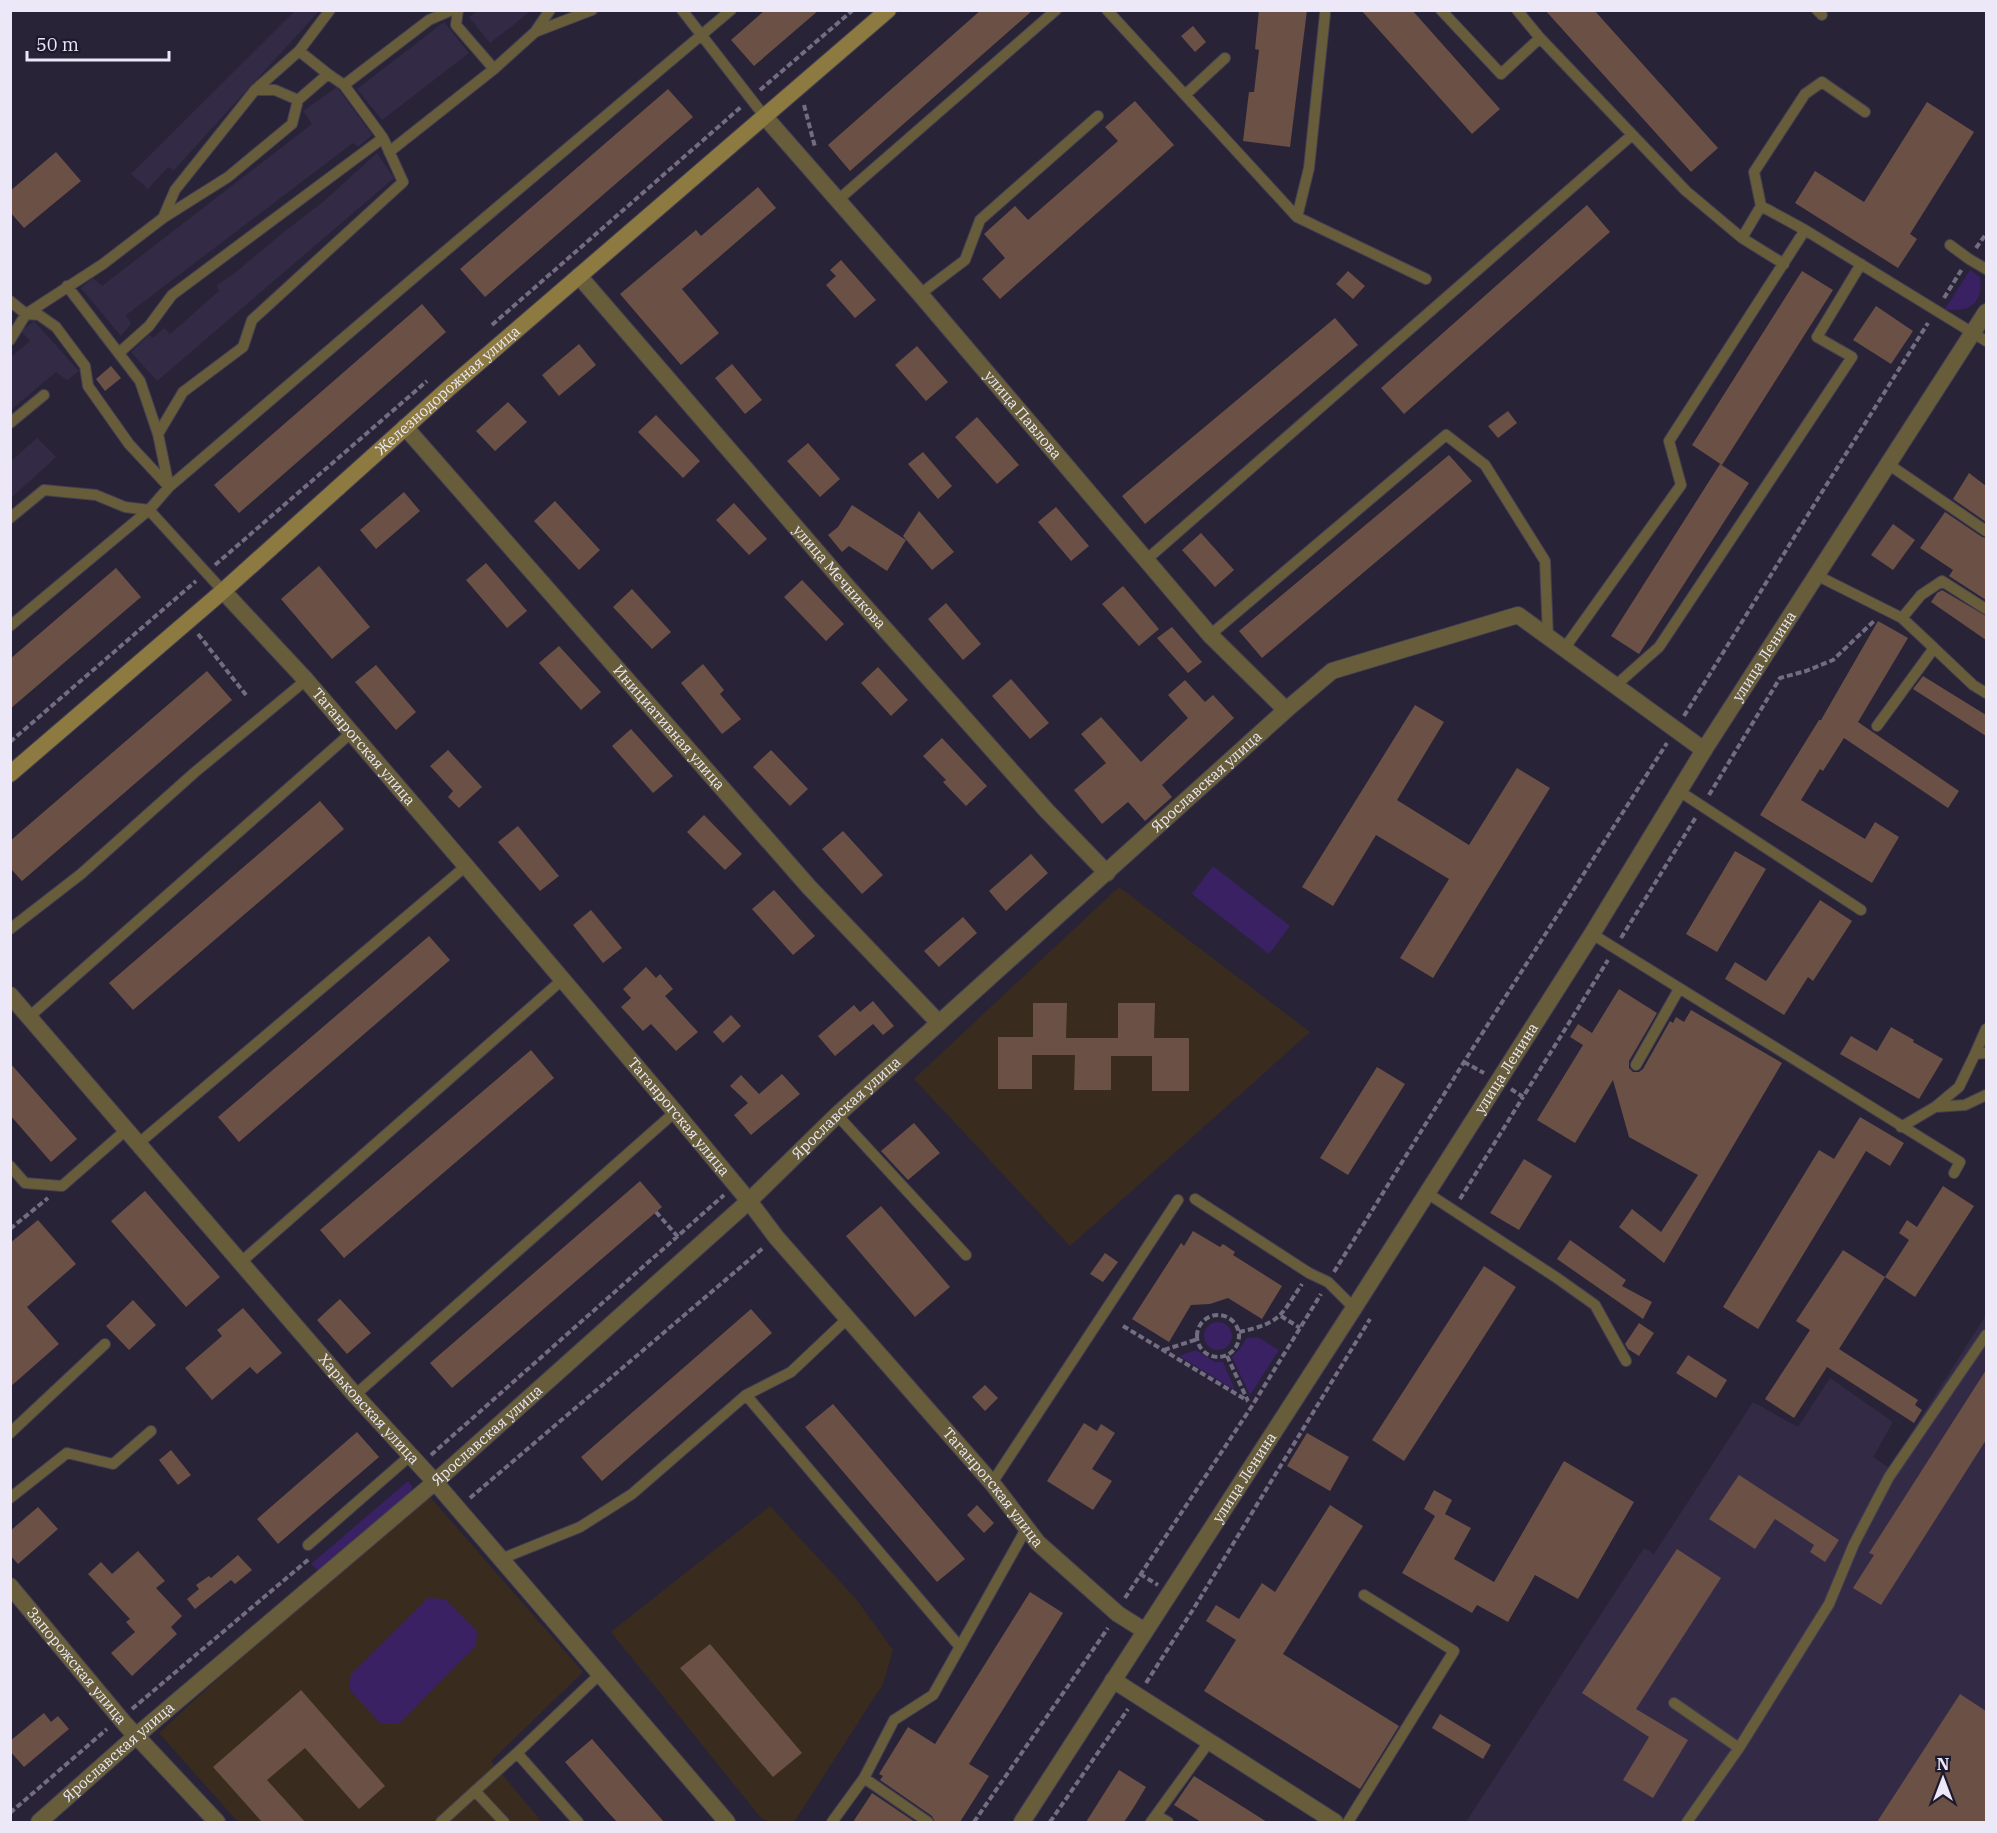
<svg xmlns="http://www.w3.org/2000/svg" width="1997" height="1833" font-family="'IBM Plex Serif',serif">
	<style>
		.built { fill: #332b46 }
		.education { fill: #392c1e }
		.green { fill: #392163 }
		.building { fill: #6b5046 }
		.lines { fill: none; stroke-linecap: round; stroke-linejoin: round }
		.service-casing { stroke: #443f53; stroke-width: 12 }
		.minor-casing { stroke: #443f53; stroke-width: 18 }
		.tertiary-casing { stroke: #443f53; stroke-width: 18 }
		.secondary-casing { stroke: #443f53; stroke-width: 18 }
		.path { stroke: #726d80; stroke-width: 4; stroke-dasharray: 6 3; stroke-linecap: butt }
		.service { stroke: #675d3a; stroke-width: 10 }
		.minor { stroke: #675d3a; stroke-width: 16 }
		.tertiary { stroke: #675d3a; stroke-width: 16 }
		.secondary { stroke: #8c7a41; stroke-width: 16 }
		.labels { text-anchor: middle; stroke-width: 4.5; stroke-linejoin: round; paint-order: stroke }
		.street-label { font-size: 15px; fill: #ece8f7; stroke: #1f192e }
	</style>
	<rect width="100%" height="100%" fill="#292338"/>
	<path class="built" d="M478,10H531V11L490,43L469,17Z
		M295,11H319L174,170L168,167L148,189L131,174Z
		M444,22L469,53L382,120L357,89Z
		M337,87L372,135L358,147L353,143L126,315L131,324L121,336L81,288L93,278L102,286L312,124L303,111Z
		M377,153L394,178L157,381L131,352L149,335L153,338L164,328L170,334L219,291L217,286L220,283L235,273L285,231L323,202Z
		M34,321L79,371L67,380L56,372L11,410V357L30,341L21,331Z
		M37,438L56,457L11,498V461Z
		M1986,1315V1822H1466L1644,1548L1654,1554L1753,1402L1798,1427L1830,1378L1893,1422L1873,1457L1889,1468Z"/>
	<path class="education" d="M1119,887L1310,1032L1070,1246L914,1079Z
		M423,1489L583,1672L491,1761L542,1822H238L159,1733Z
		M770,1506L856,1599L893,1650L883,1684L794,1822H772L762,1819L611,1632Z"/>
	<path class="green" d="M1970,270L1980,277C1984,303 1969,313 1945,309Z
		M1213,866L1290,926L1269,954L1192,894Z
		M1204 1336a14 14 0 1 1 28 0a14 14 0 1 1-28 0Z
		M1258,1337L1279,1350L1250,1395L1232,1357L1239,1350L1247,1338Z
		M1196,1350L1215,1362H1223L1235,1390L1179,1356Z
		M408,1481L412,1486L411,1491L323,1570H318L311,1564Z
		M428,1598L445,1599L477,1631L476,1646L399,1724H381L349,1689L351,1674Z"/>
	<path class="building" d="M765,10H819L754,66L731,40Z
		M981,10H1033L850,171L828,145Z
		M1259,10H1307L1290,147L1243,141L1249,92H1254L1259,50L1255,49Z
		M1361,10H1412L1500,109L1472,134Z
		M1545,10H1594L1718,148L1691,172Z
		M1193,26L1206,42L1195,52L1181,36Z
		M668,89L693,117L485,297L460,269Z
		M1135,101L1174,145L1000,299L982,279L1005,258L984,234L1015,206L1028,220L1118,141L1105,127Z
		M1927,102L1974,132L1910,234L1917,239L1898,268L1795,203L1815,171L1864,202Z
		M56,152L81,181L24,228L10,212V191Z
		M758,187L776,208L682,289L719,333L681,365L620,294L696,230L701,236Z
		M1587,205L1610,232L1404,414L1381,388Z
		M841,260L876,300L855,318L826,285L836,276L830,270Z
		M1348,271L1365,286L1353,299L1336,284Z
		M1802,271L1833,290L1722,465L1692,445Z
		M422,304L446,332L239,513L214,485Z
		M1876,306L1913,331L1891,364L1853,340Z
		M1335,318L1358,345L1145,524L1122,496Z
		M579,344L596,365L559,396L542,375Z
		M917,346L948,382L926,401L895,365Z
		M732,364L762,400L745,414L715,378Z
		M111,366L121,378L105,391L96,379Z
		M508,402L527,422L495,451L476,431Z
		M1508,411L1517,423L1498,438L1488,426Z
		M656,415L700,461L683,478L638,432Z
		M977,417L1019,465L997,484L955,437Z
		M808,443L840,479L820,497L787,461Z
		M923,452L952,486L938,499L908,464Z
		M1449,455L1472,481L1262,658L1239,631Z
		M1720,464L1749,483L1639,654L1611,636Z
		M1969,473L1986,486V522L1953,499Z
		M404,492L420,511L376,549L360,530Z
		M555,501L600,550L579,570L534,521Z
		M734,503L767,539L749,555L716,520Z
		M852,505L906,540L887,571L849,546L842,552L828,535L838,527Z
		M1056,507L1089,546L1071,561L1038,522Z
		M919,511L954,552L932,570L903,536Z
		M1945,512L1982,537L1986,538V600L1949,576L1953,570L1920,548Z
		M1893,524L1915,540L1893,570L1871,555Z
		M1201,533L1234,570L1215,587L1182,550Z
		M486,563L527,611L507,628L466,580Z
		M319,566L370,627L332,659L281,599Z
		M116,568L141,597L10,709V659Z
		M802,580L844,624L826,641L784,597Z
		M1123,586L1159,629L1139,646L1102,604Z
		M632,589L671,632L652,649L613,607Z
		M1942,590L1986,616V640L1931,602L1937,593Z
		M946,603L981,644L963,660L928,619Z
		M1878,621L1908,638L1858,722L1959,791L1948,808L1844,738L1823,771L1820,769L1801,800L1865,839L1875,822L1899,837L1872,883L1760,815L1819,720H1821Z
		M1172,627L1202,662L1188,673L1157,638Z
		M559,646L601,692L581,710L539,663Z
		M703,664L724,690L720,694L741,719L722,734L681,683Z
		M376,665L416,712L396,730L355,682Z
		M878,667L908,700L891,716L861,683Z
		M207,671L232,700L22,881L10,868V841Z
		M1923,676L1986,715V736L1913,689Z
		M1011,679L1049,723L1030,739L992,696Z
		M1185,680L1205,702L1213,695L1234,718L1162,785L1172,797L1145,821L1128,802L1102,824L1074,790L1106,763L1081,734L1101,717L1141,762L1188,718L1168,695Z
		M1415,705L1444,722L1397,800L1469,845L1517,768L1550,788L1433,978L1400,958L1449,879L1376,835L1333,906L1302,887Z
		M631,729L673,776L653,793L612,746Z
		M942,738L987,786L966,806L943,782L946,780L923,756Z
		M448,750L482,787L459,808L448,797L453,791L430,766Z
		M771,750L808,789L790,806L753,767Z
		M320,801L344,829L133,1010L109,983Z
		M704,815L742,854L725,870L687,832Z
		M518,826L559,876L540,891L498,842Z
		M843,831L883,875L862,894L822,849Z
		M1735,851L1766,869L1717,952L1686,934Z
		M1031,854L1048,873L1006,911L989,891Z
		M774,890L815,936L793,955L752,909Z
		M1820,900L1852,921L1813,981L1808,977L1784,1015L1725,979L1735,962L1766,981Z
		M591,910L622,948L603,963L573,925Z
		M963,917L977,933L939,967L924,951Z
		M429,936L450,960L239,1142L218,1117Z
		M646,967L656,978L660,974L673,989L665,996L698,1032L676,1051L651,1024L643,1031L621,1007L631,998L623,989Z
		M1619,989L1657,1013L1629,1061V1068L1633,1072H1639L1643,1069L1670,1021L1673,1023L1676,1017L1684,1022L1691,1010L1782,1063L1664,1263L1619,1227L1632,1209L1661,1232L1698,1175L1629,1137L1613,1080L1575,1143L1537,1120L1583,1045L1570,1037L1578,1024L1592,1033Z
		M873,1001L894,1026L883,1035L873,1024L835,1056L818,1036L854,1005L860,1012Z
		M1033,1003H1067L1066,1038H1118V1003H1155L1154,1038H1189V1091H1152V1056H1111V1090H1074L1075,1055H1032V1089H998V1037H1033Z
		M731,1015L741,1026L723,1043L713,1032Z
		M1891,1027L1914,1040L1913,1042L1943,1059L1919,1099L1840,1054L1851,1036L1877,1051Z
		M531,1050L554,1078L344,1258L320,1230Z
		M10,1063L77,1139L51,1162L10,1115Z
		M1377,1067L1405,1084L1348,1175L1320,1158Z
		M782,1074L800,1094L751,1135L734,1115L748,1103L730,1086L741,1075L759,1094Z
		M1860,1117L1904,1143L1890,1166L1866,1151L1758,1329L1723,1307L1819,1150L1834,1159Z
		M914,1123L940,1153L908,1180L881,1151Z
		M1524,1159L1552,1176L1519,1230L1490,1213Z
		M640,1181L662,1207L452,1388L430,1363Z
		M1943,1186L1974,1206L1915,1297L1885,1277L1909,1240L1899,1233L1907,1220L1917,1227Z
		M145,1191L220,1277L186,1307L111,1221Z
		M881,1206L950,1287L915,1317L846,1236Z
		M38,1220L76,1264L27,1307L59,1344L10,1387V1243Z
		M1193,1231L1220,1247L1223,1244L1235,1252L1233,1255L1282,1286L1262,1319L1228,1298L1210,1304L1191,1305L1169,1342L1132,1319L1181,1243L1184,1246Z
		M1570,1240L1626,1280L1622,1286L1652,1302L1643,1319L1557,1259Z
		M1843,1250L1885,1277L1839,1349L1918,1400L1915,1405L1922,1410L1914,1423L1827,1367L1794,1418L1765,1399L1810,1330L1796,1321Z
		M1105,1253L1118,1262L1103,1282L1090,1274Z
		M1484,1266L1516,1287L1404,1461L1372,1440Z
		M340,1299L371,1333L347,1354L317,1320Z
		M133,1300L156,1325L129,1350L106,1326Z
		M243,1308L282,1353L257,1374L250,1367L212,1400L185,1368L222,1336L217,1330Z
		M751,1309L772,1333L602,1481L581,1457Z
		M1639,1323L1654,1333L1639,1356L1628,1349L1625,1344Z
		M1688,1355L1727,1380L1716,1398L1676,1373Z
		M1986,1370V1440L1881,1605L1853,1588L1874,1555L1869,1553Z
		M985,1385L998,1398L985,1411L972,1397Z
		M833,1404L965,1559L937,1582L805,1427Z
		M1084,1423L1097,1431L1101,1424L1115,1433L1092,1469L1112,1481L1093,1510L1047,1481Z
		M357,1432L379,1457L278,1544L257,1519Z
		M1307,1433L1349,1457L1330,1491L1287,1466Z
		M171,1450L191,1475L178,1485L159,1460Z
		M1564,1461L1634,1502L1578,1599L1535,1575L1508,1622L1477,1605L1472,1613L1402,1573L1435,1516L1424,1509L1434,1490L1452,1500L1445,1514L1471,1528L1454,1559L1494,1582Z
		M1739,1475L1839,1540L1825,1562L1810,1552L1814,1545L1775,1519L1755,1549L1709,1519Z
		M977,1505L994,1523L984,1533L967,1515Z
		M1330,1505L1363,1526L1283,1654L1399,1726L1360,1789L1204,1691L1236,1640L1206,1621L1216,1605L1239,1619L1262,1583L1275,1592Z
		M38,1507L58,1529L18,1564L10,1555V1531Z
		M1677,1549L1721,1578L1636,1709L1688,1740L1653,1798L1623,1780L1649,1737L1582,1693Z
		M138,1551L165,1581L156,1588L182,1616L171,1627L177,1634L132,1676L111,1653L135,1632L126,1622L130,1619L88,1574L101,1562L112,1574Z
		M238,1555L252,1570L235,1584L231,1580L195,1609L187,1599L199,1589L196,1585L209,1576L211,1578Z
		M1030,1592L1063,1613L969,1764L989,1776L960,1822H935L932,1816L880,1780L883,1776L879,1774L908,1727L935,1744Z
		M710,1644L802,1753L773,1777L680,1668Z
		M301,1690L385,1786L359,1809L305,1748L267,1780L305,1822H262L213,1767Z
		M1960,1694L1986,1711V1822H1877Z
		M44,1713L51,1722L58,1716L69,1729L24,1767L10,1751V1741Z
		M1440,1714L1491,1745L1483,1759L1432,1728Z
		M592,1739L664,1822H617L606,1810L565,1762Z
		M1119,1770L1146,1787L1134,1807L1124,1822H1086Z
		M1194,1776L1267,1822H1201L1174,1805Z
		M872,1793L915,1822H853Z"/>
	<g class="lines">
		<defs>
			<path id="service" d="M458,10L456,25L494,69
				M682,10L765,117
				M1107,10L1297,217L1309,168L1325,14
				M1441,10L1501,74L1540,38
				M1517,10L1540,38L1686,191L1742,238L1761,206L1805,230L1986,341
				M1817,10L1822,15
				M535,32L592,10
				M344,85L429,20L452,10
				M255,90H275L298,100
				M1185,95L1225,58
				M389,152L494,69L535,32L550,10
				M838,200L1056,10
				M1761,206L1754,172L1805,94L1822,82L1865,112
				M1297,217L1426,279
				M163,218L228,177L292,124L298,100L328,74L299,51
				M1742,238L1784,264
				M1950,245L1969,259L1986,269
				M920,294L965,260L980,220L1098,116
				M10,301L26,314L39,315L56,327L85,366L88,386L129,444L169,487L423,270L731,10
				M10,340L26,314L103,264L163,218L175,190L255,90L299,51L330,10
				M120,352L149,326L172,295L383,138L344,85L328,74
				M10,423L44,395
				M158,434L183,392L243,347L252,320L403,182L383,138
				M1888,464L1986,531
				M10,518L44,490L96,495L125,507L149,510L169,487L158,434L140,381L67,286
				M1146,560L1632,135
				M1816,575L1902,618L1934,648L1877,726
				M1902,618L1921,595L1942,581L1986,609
				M10,626L149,510L223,591
				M1210,635L1446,435L1485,465L1545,561L1548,638
				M1934,648L1973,685L1986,693
				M1564,649L1681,485L1669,441L1805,230
				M1615,686L1659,647L1852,357L1817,337L1861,264
				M1679,791L1861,910
				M10,929L81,874L194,773L306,680
				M1592,934L1960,1162L1954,1173
				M29,1017L351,733
				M1975,1054L1986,1029
				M1636,1065L1679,989
				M1935,1107L1959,1087L1975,1054L1986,1053
				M837,1115L966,1255
				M1901,1127L1935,1107L1965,1105L1986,1095
				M139,1143L466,866
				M10,1166L25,1183L62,1186L126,1130
				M1427,1193L1557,1278L1595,1305L1626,1361
				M1195,1199L1309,1273L1328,1282L1354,1308
				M241,1262L562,980
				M355,1395L675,1112
				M746,1395L960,1647
				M10,1433L105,1344
				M992,1483L1178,1200
				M10,1498L67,1453L113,1464L151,1431
				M308,1545L411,1455
				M501,1559L580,1527L632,1494L746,1395L791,1372L847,1319
				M1674,1703L1739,1748
				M864,1778L928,1822
				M1156,1815L1168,1822
				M441,1822L475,1791
				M504,1822L475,1791L517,1753
				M578,1822L517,1753L600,1674
				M832,1822L864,1778L894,1720L933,1695L1026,1529
				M1151,1822L1209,1742
				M1348,1822L1454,1651L1364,1595
				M1687,1822L1739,1748L1829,1604L1854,1544L1889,1477L1986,1335"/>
			<g id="minor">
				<path id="s1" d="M765,117L920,294L1210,635L1286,710"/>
				<path id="s2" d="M579,276L844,583L1047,811L1107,873"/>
				<path id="s3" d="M405,427L809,887L939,1023"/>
				<path id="s4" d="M223,591L306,680L466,866L675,1112L749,1201L776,1237L992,1483L1038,1543L1118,1614L1145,1631"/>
				<path id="s5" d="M10,995L355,1395L435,1482L727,1822"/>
				<path id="s6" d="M10,1586L125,1724L217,1822"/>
				<path d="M1113,1680L1335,1822"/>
				<path id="s7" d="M39,1822L136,1736L435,1482L749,1201L837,1115L1286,710L1332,671L1518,615L1704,750"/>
			</g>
			<g id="tertiary">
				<path id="s8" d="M1022,1822L1354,1308L1592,934L1704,750L1986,312"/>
			</g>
			<g id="secondary">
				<path id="s9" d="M10,774L223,591L448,389L888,10"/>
			</g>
		</defs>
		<use href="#service" class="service-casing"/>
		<use href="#minor" class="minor-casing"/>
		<use href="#tertiary" class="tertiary-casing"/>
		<use href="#secondary" class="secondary-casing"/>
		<path class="path" d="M760,90L853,10
			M804,105L815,147
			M1976,248L1986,234
			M1944,298L1962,269
			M492,325L741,107
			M215,565L427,381
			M198,634L246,695
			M1684,716L1822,492L1928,323
			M10,742L196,581
			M1709,795L1780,678L1806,671L1833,660L1875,620
			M1621,938L1696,817
			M1464,1062L1484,1073
			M1511,1089L1523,1097L1608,960
			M1460,1199L1523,1097
			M656,1212L679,1238
			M10,1229L48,1198
			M1334,1272L1464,1062L1667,743
			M1197 1336a21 21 0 1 1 42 0a21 21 0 1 1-42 0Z
			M1281,1316L1300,1328
			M1123,1326L1248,1401
			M1239,1332C1280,1323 1280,1317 1302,1284
			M1164,1350L1198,1339
			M1227,1356L1248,1401
			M431,1455L724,1195
			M470,1498L763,1248
			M1140,1574L1158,1585
			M1125,1598L1252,1406L1321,1294
			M1146,1683L1194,1608L1370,1319
			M132,1709L309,1559
			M10,1813L107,1729
			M974,1822L1108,1628
			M1050,1822L1128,1709"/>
		<use href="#service" class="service"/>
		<use href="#minor" class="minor"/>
		<use href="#tertiary" class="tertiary"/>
		<use href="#secondary" class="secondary"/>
	</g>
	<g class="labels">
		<g class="street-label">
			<text dy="5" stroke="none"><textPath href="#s9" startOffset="582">Железнодорожная улица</textPath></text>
			<text dy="5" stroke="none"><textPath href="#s1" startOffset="394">улица Павлова</textPath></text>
			<text dy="5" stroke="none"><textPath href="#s2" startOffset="398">улица Мечникова</textPath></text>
			<text dy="5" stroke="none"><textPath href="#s8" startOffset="1382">улица Ленина</textPath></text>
			<text dy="5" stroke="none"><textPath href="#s3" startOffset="400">Инициативная улица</textPath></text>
			<text dy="5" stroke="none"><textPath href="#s4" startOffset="210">Таганрогская улица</textPath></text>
			<text dy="5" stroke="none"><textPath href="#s7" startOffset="1564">Ярославская улица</textPath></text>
			<text dy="5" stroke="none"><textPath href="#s8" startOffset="896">улица Ленина</textPath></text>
			<text dy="5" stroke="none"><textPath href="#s7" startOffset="1078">Ярославская улица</textPath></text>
			<text dy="5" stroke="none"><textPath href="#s4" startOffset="696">Таганрогская улица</textPath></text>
			<text dy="5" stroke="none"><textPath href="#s5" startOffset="548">Харьковская улица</textPath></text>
			<text dy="5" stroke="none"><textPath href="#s7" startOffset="592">Ярославская улица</textPath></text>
			<text dy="5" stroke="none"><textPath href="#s8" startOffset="410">улица Ленина</textPath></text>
			<text dy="5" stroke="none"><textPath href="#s4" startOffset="1182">Таганрогская улица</textPath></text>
			<text dy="5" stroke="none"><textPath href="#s6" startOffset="104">Запорожская улица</textPath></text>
			<text dy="5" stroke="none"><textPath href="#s7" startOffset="106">Ярославская улица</textPath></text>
		</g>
	</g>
	<rect width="1997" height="1833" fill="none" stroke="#ece8f7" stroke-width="24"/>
	<g transform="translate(1943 1779)" stroke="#1f192e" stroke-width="4.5" paint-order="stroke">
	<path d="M0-4.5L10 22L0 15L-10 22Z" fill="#ece8f7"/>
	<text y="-9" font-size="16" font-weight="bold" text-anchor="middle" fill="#ece8f7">N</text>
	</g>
	<path d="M27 51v9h142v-9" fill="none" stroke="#ece8f7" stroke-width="3"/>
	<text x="36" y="51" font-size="18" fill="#ece8f7" stroke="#1f192e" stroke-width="4.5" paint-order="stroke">50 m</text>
</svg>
